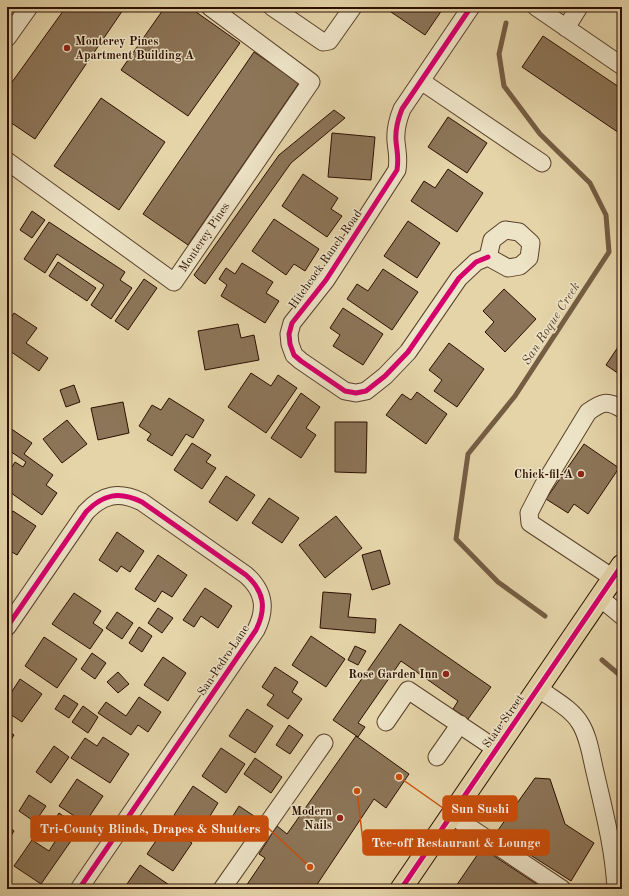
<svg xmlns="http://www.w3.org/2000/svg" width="629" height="896" font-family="'Old Standard TT',serif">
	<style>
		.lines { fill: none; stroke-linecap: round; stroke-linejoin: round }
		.stream { stroke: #755d43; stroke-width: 5 }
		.building { fill: #8c7558; stroke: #2c0f01 }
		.minor-casing { stroke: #5a402b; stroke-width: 19 }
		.major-casing { stroke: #2c0f01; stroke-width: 23 }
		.minor { stroke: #ede3c6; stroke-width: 17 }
		.major { stroke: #e4d4a8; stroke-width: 21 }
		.cycleway-casing { stroke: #ede3c6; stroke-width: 8 }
		.cycleway { stroke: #d6006c; stroke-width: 5 }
		.poi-dot { fill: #8f2418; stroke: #ede3c6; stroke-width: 1.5 }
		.labels { text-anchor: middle; stroke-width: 3; stroke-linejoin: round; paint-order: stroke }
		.poi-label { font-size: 12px; font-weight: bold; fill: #2c0f01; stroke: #ede3c6; text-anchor: end }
		.street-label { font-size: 12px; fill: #2c0f01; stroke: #ede3c6 }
		.water-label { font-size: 13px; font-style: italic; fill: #5c432d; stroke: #ede3c6 }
		.leader { fill: none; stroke: #cc4e0a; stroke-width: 1.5 }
		.callout-dot { fill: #cc4e0a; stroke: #ede3c6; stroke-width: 1.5 }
		.callout { fill: #cc4e0a; stroke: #cc4e0a; stroke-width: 1.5 }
		.callout-label { font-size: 13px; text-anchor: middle; font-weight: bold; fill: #fff }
	</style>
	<rect width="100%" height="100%" fill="#e4d4a8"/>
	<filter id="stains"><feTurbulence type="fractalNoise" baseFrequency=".005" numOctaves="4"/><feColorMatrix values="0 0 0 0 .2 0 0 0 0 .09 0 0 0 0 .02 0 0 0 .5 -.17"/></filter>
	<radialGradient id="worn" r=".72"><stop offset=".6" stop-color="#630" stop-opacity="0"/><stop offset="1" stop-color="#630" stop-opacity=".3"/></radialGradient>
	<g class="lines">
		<path class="stream" d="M506,23L499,54L504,86L540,134L590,183L606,215L609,252L515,396L468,454L456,539L498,582L545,616
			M602,660L622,677"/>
	</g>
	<path class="building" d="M66,7H125L35,139L7,120V89Z
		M165,7H189L240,43L188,116L121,70Z
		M390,7H444L425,35L388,10Z
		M615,7H622V12Z
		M543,36L622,89V135L522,67Z
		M254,52L299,83L188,245L143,214Z
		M101,98L165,142L119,210L54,166Z
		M334,110L345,118L291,163L205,284L198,279L194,275L279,155Z
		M448,117L487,143L467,173L428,147Z
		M332,133L375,137L371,180L328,177Z
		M448,169L483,193L457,232L411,201L424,181L435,188Z
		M303,174L338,198L331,209L342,216L327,237L282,206Z
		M32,211L45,220L32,238L20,230Z
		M274,219L319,249L305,271L294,264L286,275L252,251Z
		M408,221L440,243L417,278L384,256Z
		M49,222L125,272L120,280L132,288L111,319L91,305L104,285L57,254L45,273L24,259Z
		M58,262L96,288L87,301L49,276Z
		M242,263L273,282L266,293L279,301L265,323L221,296L227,285L219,279L226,268L235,274Z
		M383,269L418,292L392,330L347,299L357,284L368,291Z
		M144,279L157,288L128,330L115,321Z
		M504,289L536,319L505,352L485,332L494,322L483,311Z
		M343,308L383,334L363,365L333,346L340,335L330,328Z
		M14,313L37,328L26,343L48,358L39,371L7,349V324Z
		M238,324L241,338L254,335L259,360L205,370L198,331Z
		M622,341V376L606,365Z
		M449,343L484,369L457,407L434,391L442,380L429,370Z
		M251,373L271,386L278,375L297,388L266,433L228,407Z
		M74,385L80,402L66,407L60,390Z
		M417,392L447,414L426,444L386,415L402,394L411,400Z
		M301,393L320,407L306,428L316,435L301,458L271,438Z
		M169,398L204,420L193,438L186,434L172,456L147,440L151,434L139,426L152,405L161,410Z
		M123,402L129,433L98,440L91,408Z
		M67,420L87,444L62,463L43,439Z
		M335,422H367L366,473L335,472Z
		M7,426L32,443L24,454L53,475L46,485L57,493L42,515L7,490V475L15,462L23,467L26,462L7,449Z
		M192,443L211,455L206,462L216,468L202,489L174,470Z
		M584,444L619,468L588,514L574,504L568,513L546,499Z
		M226,476L255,495L237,521L209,502Z
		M269,498L299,518L282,543L252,523Z
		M13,511L36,526L17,555L7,549V520Z
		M336,516L362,548L325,578L299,545Z
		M117,532L144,551L130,572L121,566L117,572L99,560Z
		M380,550L390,584L372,590L362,555Z
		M158,555L187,575L172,597L162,591L155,602L135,589Z
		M205,588L232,606L218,628L201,616L194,627L183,620Z
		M323,592L351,594L348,617L376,619L375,633L320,628Z
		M74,593L101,611L93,623L103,630L90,649L52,624Z
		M158,608L173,618L162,633L148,623Z
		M117,612L133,623L122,639L106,628Z
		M400,624L491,687L468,719L453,709L458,701L401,661L358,723L365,727L358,737L333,720Z
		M139,627L152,636L142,652L129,643Z
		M311,636L345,659L326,687L292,665Z
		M44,637L77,659L57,688L25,666Z
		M355,646L366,651L358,665L348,660Z
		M92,653L106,663L95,679L81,669Z
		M163,657L186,673L168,701L144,685Z
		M275,667L298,682L292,692L302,699L288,719L267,705L274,695L262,687Z
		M118,672L129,684L118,693L107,682Z
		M20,679L42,694L22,722L7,712V699Z
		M64,695L78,704L69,718L55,709Z
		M139,697L161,712L148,732L138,725L131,735L98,713L106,702L126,716Z
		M83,706L98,717L88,733L72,722Z
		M247,709L273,726L255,753L229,736Z
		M289,725L303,735L290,754L276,745Z
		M7,730L14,735L7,746Z
		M356,736L409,774L386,808L374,799L314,889H244L265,858L259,854L277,826L287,834Z
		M103,737L129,754L110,783L71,758L85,738L97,746Z
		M54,746L69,757L51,783L36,772Z
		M221,748L245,764L226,793L202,776Z
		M255,758L282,777L271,793L244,774Z
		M535,778L550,779L565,824L594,843L571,881L496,833Z
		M77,779L103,796L85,823L59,806Z
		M193,786L218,803L210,816L221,823L210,839L174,815Z
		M29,795L46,806L35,822L19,811Z
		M239,806L254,816L244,832L229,822Z
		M59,813L80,828L41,884L14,866L32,840L49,851L56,840L46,833Z
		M7,826L14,831L7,842Z
		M166,826L192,843L173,871L147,854Z
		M482,848L544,889H454Z
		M140,865L175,889H134L127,884Z
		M184,884L191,889H180Z"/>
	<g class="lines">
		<defs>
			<path id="minor" d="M272,7L323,42L329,41L353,7
				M471,7L402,109C398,119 395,130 396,141C397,153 399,157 397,170L326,280L292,323L289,334L290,344L294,355L301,361L345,391L356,393L366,391L385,376L408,352L459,278L476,262L488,257
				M536,7L622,66
				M566,28L579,7
				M7,38L29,7
				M421,81L542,163
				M7,161L174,282L311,82L210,7
				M505,230L519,232L531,243L529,258L520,266L508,268L488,257L492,240Z
				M613,578L530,523L529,513L543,486L588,412C602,402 607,400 622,409
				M600,598L622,616
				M7,627L86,512C103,494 119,491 142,502L246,575C264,591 267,608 256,630L79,889
				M538,688C552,699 571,708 580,723C589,737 591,756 595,772C604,811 614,849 616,889
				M386,722L408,690L496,749
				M437,757L460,724
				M451,815L562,889
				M222,889L324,743"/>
			<path id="major" d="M401,889L622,565"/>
		</defs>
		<use href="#minor" class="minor-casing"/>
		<use href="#major" class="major-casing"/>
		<use href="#minor" class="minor"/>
		<use href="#major" class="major"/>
		<defs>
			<path id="cycleway" d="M471,7L402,109C398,119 395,130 396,141C397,153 399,157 397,170L326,280L292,323L289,334L290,344L294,355L301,361L345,391L356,393L366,391L385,376L408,352L459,278L476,262L488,257
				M7,627L86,512C103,494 119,491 142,502L246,575C264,591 267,608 256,630L79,889
				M401,889L622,565"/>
		</defs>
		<use href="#cycleway" class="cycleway-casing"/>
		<use href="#cycleway" class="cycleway"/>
	</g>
	<g class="poi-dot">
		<circle cx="67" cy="48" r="4"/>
		<circle cx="581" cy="474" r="4"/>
		<circle cx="446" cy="674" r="4"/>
		<circle cx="340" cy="818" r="4"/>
	</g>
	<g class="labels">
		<g class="poi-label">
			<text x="75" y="45" text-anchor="start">Monterey Pines<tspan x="75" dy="14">Apartment Building A</tspan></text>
			<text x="573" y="478">Chick-fil-A</text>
			<text x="438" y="678">Rose Garden Inn</text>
			<text x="332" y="815">Modern<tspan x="332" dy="14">Nails</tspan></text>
		</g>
		<g class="street-label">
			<text transform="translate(204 237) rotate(-56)" y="4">Monterey Pines</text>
			<text transform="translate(325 259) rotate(-55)" y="4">Hitchcock Ranch Road</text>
			<text transform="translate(223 660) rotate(-56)" y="4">San Pedro Lane</text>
			<text transform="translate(503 721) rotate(-55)" y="4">State Street</text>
		</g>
		<g class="water-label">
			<text transform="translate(550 323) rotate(-57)" y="5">San Roque Creek</text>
		</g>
	</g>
	<path class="leader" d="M399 777L443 808M310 867L268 828M357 791L363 842"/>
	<g class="callout-dot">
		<circle cx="399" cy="777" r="4"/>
		<circle cx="310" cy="867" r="4"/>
		<circle cx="357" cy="791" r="4"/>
	</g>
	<g class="callout">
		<rect x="443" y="796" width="74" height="25" rx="4"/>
		<rect x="31" y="816" width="237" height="25" rx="4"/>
		<rect x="363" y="830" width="186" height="25" rx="4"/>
	</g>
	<g class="callout-label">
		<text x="480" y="813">Sun Sushi</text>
		<text x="150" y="833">Tri-County Blinds, Drapes &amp; Shutters</text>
		<text x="456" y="847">Tee-off Restaurant &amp; Lounge</text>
	</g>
	<rect width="629" height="896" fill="none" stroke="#e4d4a8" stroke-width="24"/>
	<rect x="8" y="8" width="613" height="880" fill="none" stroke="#2c0f01" stroke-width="2"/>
	<rect x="12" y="12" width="605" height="872" fill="none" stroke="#2c0f01"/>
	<rect width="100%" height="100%" filter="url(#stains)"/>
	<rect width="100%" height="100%" fill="url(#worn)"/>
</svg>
